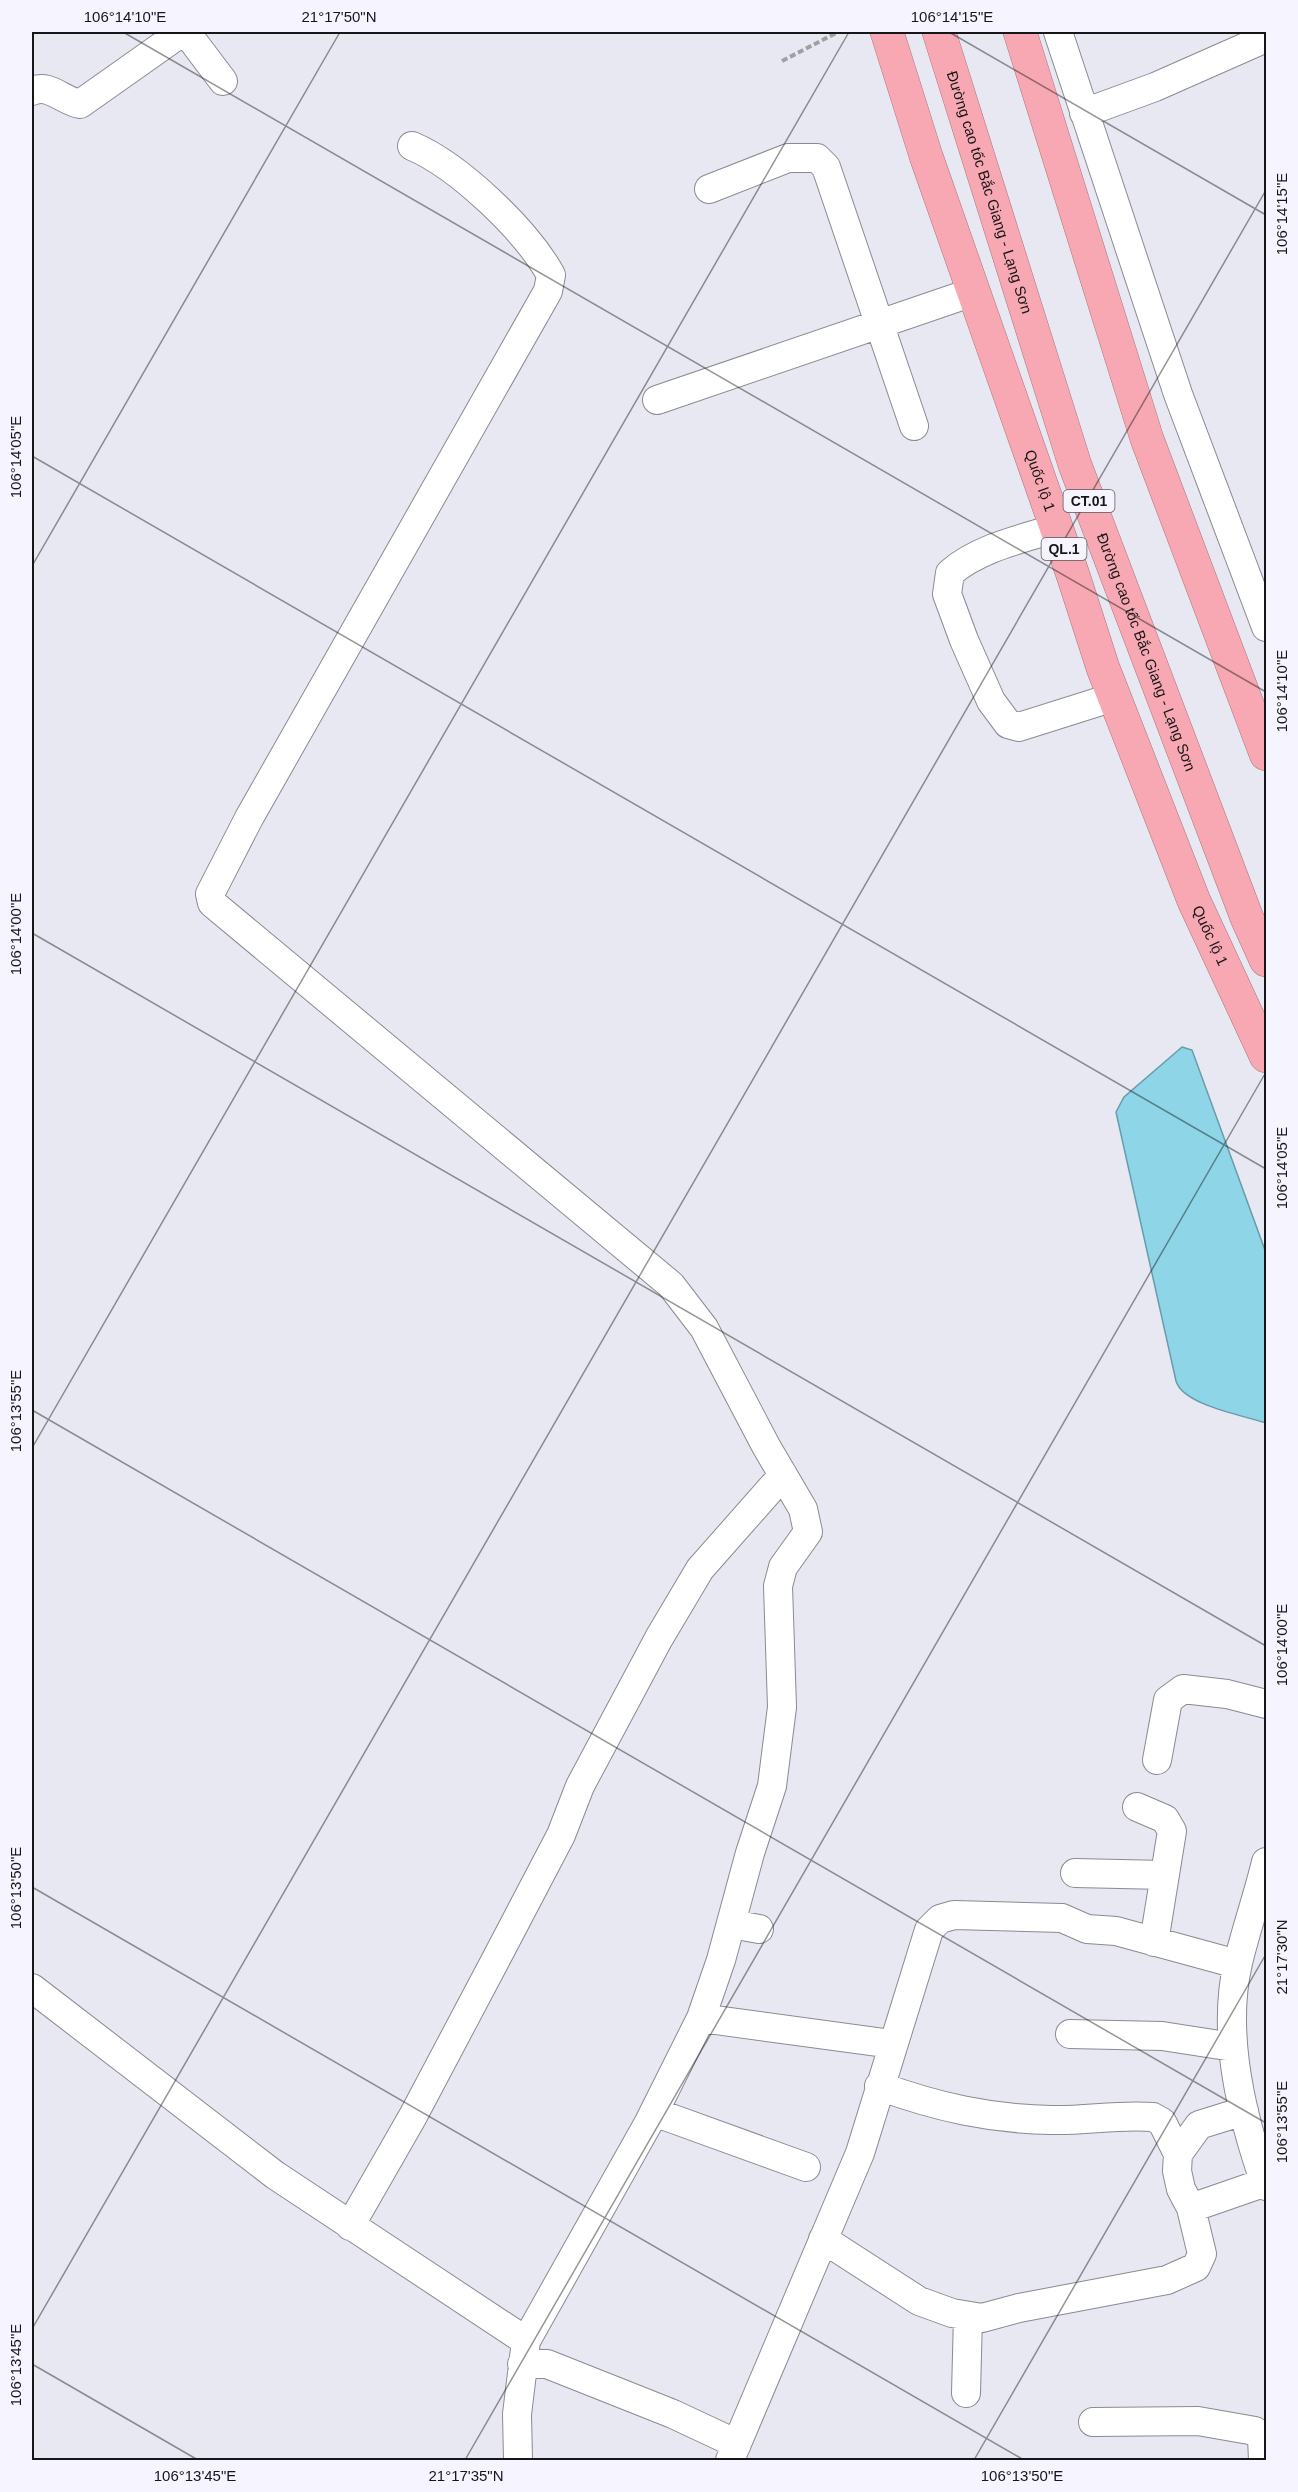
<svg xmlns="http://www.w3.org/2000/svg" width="1298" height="2492" font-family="Arial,sans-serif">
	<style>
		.water { fill: #8dd5e7; stroke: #699ca9; stroke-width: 1.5 }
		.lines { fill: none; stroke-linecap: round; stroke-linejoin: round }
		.minor-casing { stroke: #8a8a92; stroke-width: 30 }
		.highway-casing { stroke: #a8757c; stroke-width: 34 }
		.path { stroke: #9f9fa6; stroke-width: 4; stroke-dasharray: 6 3; stroke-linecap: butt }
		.minor { stroke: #fff; stroke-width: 28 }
		.highway { stroke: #f7a8b2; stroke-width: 33 }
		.ticks { fill: none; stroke: #161619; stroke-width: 1.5; stroke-opacity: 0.45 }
		.labels { text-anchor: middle; stroke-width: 6; stroke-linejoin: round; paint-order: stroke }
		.shield { fill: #f6f5ff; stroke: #59595e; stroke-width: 1.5 }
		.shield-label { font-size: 14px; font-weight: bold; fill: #161619 }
		.street-label { font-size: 15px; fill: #161619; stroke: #f6f5ff }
		.neatline { fill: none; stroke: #161619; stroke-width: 2 }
		.ticks-label { font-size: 15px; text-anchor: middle; fill: #161619 }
	</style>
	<rect width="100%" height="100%" fill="#e8e8f2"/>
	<path class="water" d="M1182,1047L1192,1050L1266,1253V1423C1242,1415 1183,1405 1176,1381L1116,1112L1124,1097Z"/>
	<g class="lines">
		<defs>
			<path id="minor" d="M186,32L223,81
				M1058,32L1178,394L1266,627
				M32,91C49,83 63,101 80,104L182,32
				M1084,113L1155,87L1266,38
				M412,146C459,166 526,230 551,275L548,291L249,818L210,894L212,903L671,1285L704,1328L766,1446L803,1509L808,1532L783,1567L778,1586L782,1707L772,1786L750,1853L721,1960L701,2018L649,2122L526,2341L517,2414L518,2460
				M709,189L788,158H817L826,167L914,426
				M657,400L973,292
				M1057,528C1021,539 979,548 950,573L947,594L964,640L991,701L1008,724L1019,727L1114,697
				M1157,1760L1168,1700L1183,1689L1227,1694L1266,1704
				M1137,1807L1165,1819L1172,1831L1154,1942
				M1266,1862C1258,1896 1246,1929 1238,1963C1221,2035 1242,2118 1266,2186
				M1075,1873L1165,1875
				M731,1924L759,1929
				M32,1988L275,2175L526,2341
				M701,2018L892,2044
				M1070,2034L1162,2036L1233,2047
				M879,2086C937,2107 990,2119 1051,2120C1085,2121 1119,2114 1153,2117L1162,2122L1178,2154
				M654,2112L806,2167
				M1191,2208L1266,2182
				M350,2226L413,2116L495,1961L561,1835L580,1786L659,1638L700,1569L783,1475
				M823,2239L919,2301L952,2313L982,2318L1019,2308L1167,2280L1196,2267L1202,2254L1191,2208L1181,2189L1177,2171L1178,2154L1199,2125L1244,2111
				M522,2364H547L673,2414L737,2444
				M966,2393L968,2316
				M1093,2422L1198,2421L1255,2431L1262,2438L1263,2460
				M730,2460L860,2153L929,1930L940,1919L954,1915L1062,1918L1087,1929L1116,1931L1237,1964"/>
			<g id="highway">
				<path id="s1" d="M887,32L926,156L1073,575L1103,668L1194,901L1266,1056"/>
				<path id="s2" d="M939,32L1075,465L1247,918L1266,960"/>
				<path d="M1020,32L1147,439L1266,754"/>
			</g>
		</defs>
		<use href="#minor" class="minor-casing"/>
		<use href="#highway" class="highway-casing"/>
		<path class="path" d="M782,61L838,32"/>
		<use href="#minor" class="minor"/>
		<use href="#highway" class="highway"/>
	</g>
	<path class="ticks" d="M123,32L1266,692M949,32L1266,215M32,456L1266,1169M32,566L340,32M32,933L1266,1646M32,1410L1266,2123M32,1448L849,32M32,1887L1024,2460M32,2329L1266,190M32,2364L198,2460M465,2460L1266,1072M974,2460L1266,1954"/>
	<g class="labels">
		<g class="shield">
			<rect x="1063.5" y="490" width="51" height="22" rx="4.5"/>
			<rect x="1041.5" y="538" width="45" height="22" rx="4.5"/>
		</g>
		<g class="shield-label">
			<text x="1089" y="506">CT.01</text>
			<text x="1064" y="554">QL.1</text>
		</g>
		<g class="street-label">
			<text dy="5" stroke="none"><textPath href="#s2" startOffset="168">Đường cao tốc Bắc Giang - Lạng Sơn</textPath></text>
			<text dy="5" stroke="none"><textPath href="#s1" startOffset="474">Quốc lộ 1</textPath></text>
			<text dy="5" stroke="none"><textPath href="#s2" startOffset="654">Đường cao tốc Bắc Giang - Lạng Sơn</textPath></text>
			<text dy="5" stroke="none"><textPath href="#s1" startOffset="960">Quốc lộ 1</textPath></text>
		</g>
	</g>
	<rect width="1298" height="2492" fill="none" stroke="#f6f5ff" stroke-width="66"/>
	<rect x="33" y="33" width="1232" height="2426" class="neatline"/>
	<g class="ticks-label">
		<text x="125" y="22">106°14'10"E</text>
		<text x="339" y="22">21°17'50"N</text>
		<text x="952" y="22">106°14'15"E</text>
		<text transform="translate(1282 214) rotate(-90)" y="5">106°14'15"E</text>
		<text transform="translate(16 457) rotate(-90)" y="5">106°14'05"E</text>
		<text transform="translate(1282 691) rotate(-90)" y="5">106°14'10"E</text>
		<text transform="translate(16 934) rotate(-90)" y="5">106°14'00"E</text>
		<text transform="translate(1282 1168) rotate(-90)" y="5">106°14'05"E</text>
		<text transform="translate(16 1411) rotate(-90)" y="5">106°13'55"E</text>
		<text transform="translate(1282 1645) rotate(-90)" y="5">106°14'00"E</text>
		<text transform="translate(16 1888) rotate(-90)" y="5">106°13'50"E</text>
		<text transform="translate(1282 1957) rotate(-90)" y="5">21°17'30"N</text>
		<text transform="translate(1282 2122) rotate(-90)" y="5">106°13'55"E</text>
		<text transform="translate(16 2365) rotate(-90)" y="5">106°13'45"E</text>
		<text x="195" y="2481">106°13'45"E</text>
		<text x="466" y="2481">21°17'35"N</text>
		<text x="1022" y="2481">106°13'50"E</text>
	</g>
</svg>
